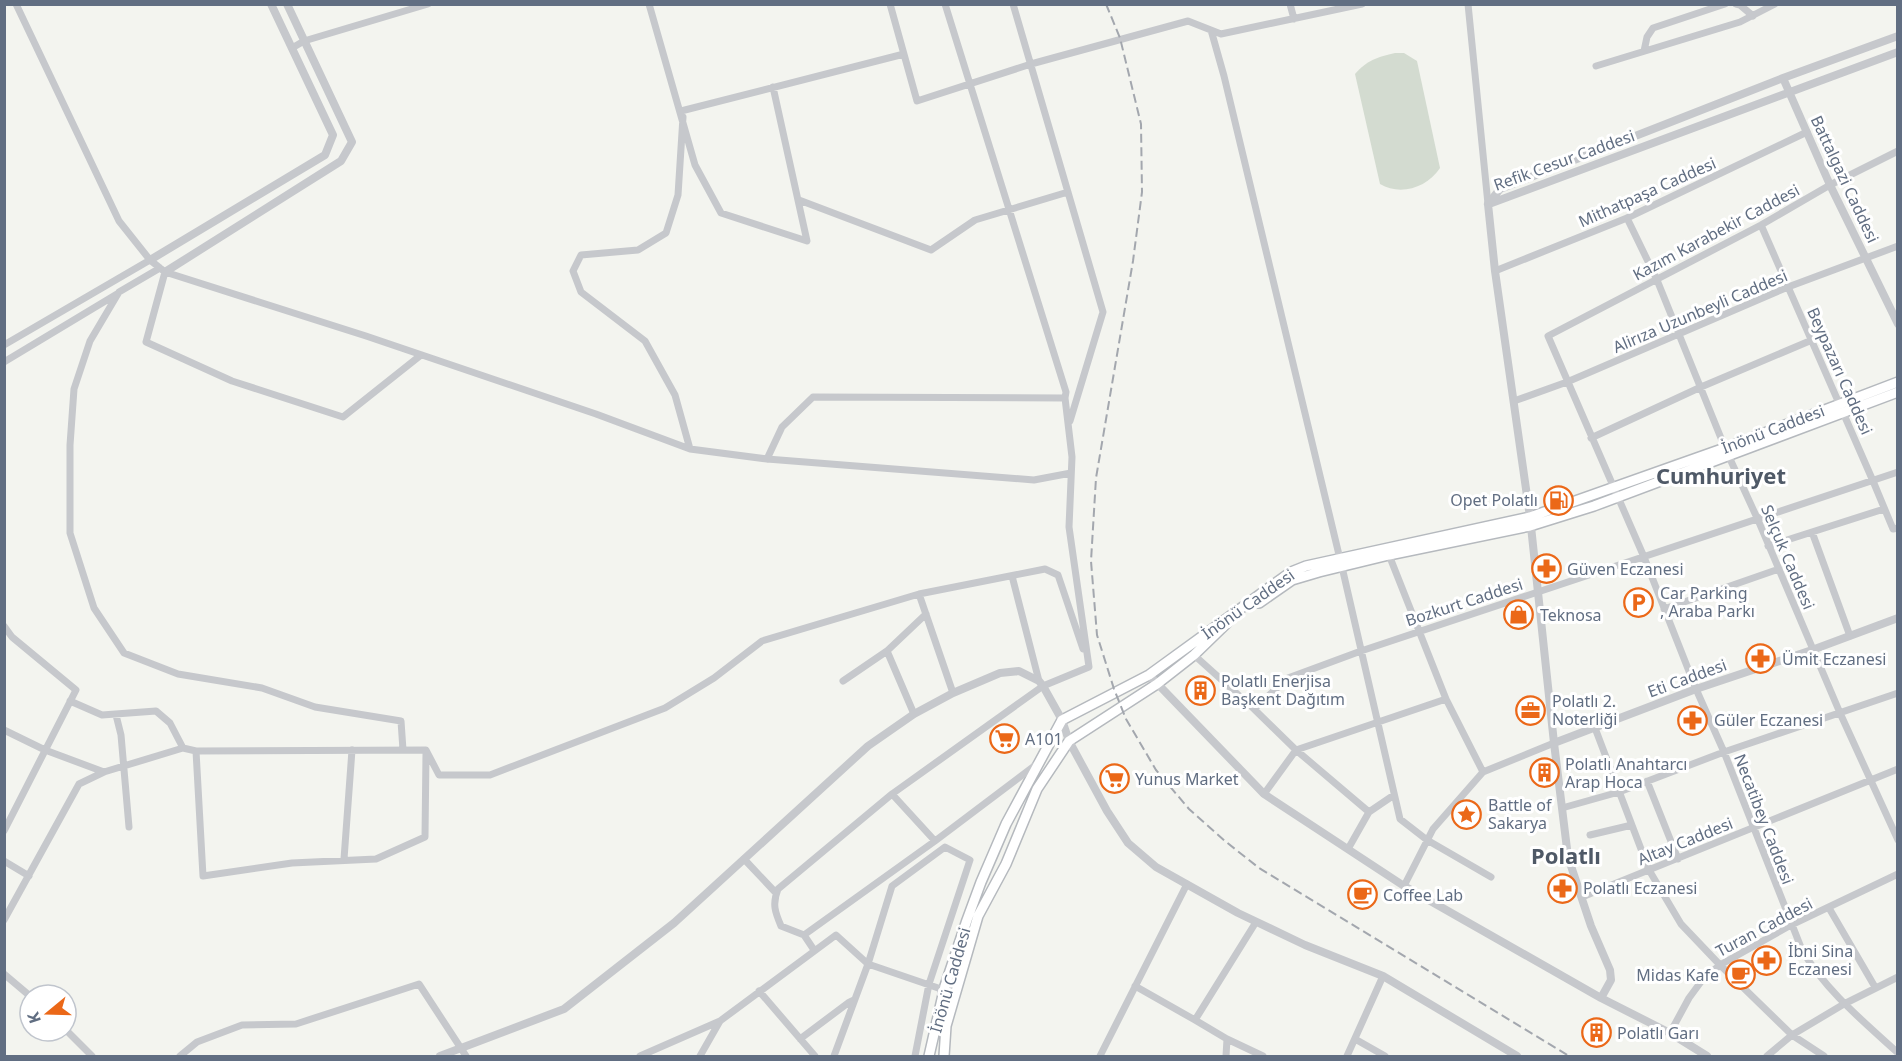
<svg xmlns="http://www.w3.org/2000/svg" width="1902" height="1061" font-family="'Noto Sans',sans-serif">
	<style>
		.green { fill: #d3dbd0 }
		.lines { fill: none; stroke-linecap: round; stroke-linejoin: round }
		.secondary-casing { stroke: #b5b9be; stroke-width: 12 }
		.minor { stroke: #c6c8cc; stroke-width: 7 }
		.tertiary { stroke: #c6c8cc; stroke-width: 8 }
		.secondary { stroke: #fff; stroke-width: 9 }
		.rail { stroke: #a3a7ae; stroke-width: 2; stroke-dasharray: 9 4.5; stroke-linecap: butt }
		.labels { text-anchor: middle; stroke-width: 6; stroke-linejoin: round; paint-order: stroke }
		.street-label { font-size: 16px; fill: #616e82; stroke: #fff }
		.poi-label { font-size: 16px; fill: #616e82; stroke: #fff; text-anchor: start }
		.district-label { font-size: 22px; font-weight: bold; fill: #4f5967; stroke: #fff }
	</style>
	<rect width="100%" height="100%" fill="#f3f4ef"/>
	<path class="green" d="M1395,53H1404L1417,61L1440,168C1427,188 1400,196 1380,184L1355,74C1367,60 1378,57 1395,53Z"/>
	<g class="lines">
		<defs>
			<path id="secondary" d="M1259,603L1292,580L1319,572L1389,555L1530,526L1594,506L1898,392
				M929,1056L945,986L967,920L981,882L1006,824L1062,720L1149,675L1291,572L1306,566L1530,517L1725,448L1898,382
				M944,1056L946,1026L978,916L1006,864L1037,789L1069,741L1157,684L1194,655L1227,623"/>
		</defs>
		<use href="#secondary" class="secondary-casing"/>
		<path class="minor" d="M16,4L119,221L150,260L165,272L366,336L596,414L690,449
			M649,4L695,165L721,213L807,241L773,87
			M890,4L917,101L1031,64L1188,21L1221,34L1362,4
			M945,4L1066,392L1065,398L1072,457L1069,527L1089,667L1043,686L892,794L778,889C772,904 775,912 781,926L804,935L935,841L1037,764
			M1013,4L1103,312L1070,421
			M1290,4L1294,19
			M1468,4L1488,204
			M1736,4L1740,5L1753,16
			M1211,30L1224,76L1340,559
			M292,48L304,41L428,4
			M1644,51L1647,37L1653,28L1725,4
			M1596,66L1740,22L1775,4
			M681,111L904,54
			M683,117L678,195L666,233L638,250L581,255L573,271L581,292L645,341L675,395L690,449L767,459L1034,480L1071,473
			M1898,151L1830,185L1761,225L1548,336L1644,557L1696,689L1724,752L1802,950C1826,991 1863,1021 1898,1053
			M799,200L931,250L975,220L1068,192
			M1627,218L1657,280L1725,448L1758,520L1840,713L1898,840
			M1761,225L1873,481L1893,529L1898,528
			M160,268L119,292L90,341L74,389L70,445V533L94,608L124,653L178,674L262,688L315,707L401,721L403,750
			M1495,271L1627,218L1807,132
			M165,272L146,342L232,381L343,417L421,355
			M4,345L150,260
			M4,362L117,294
			M1514,401L1567,382L1788,287L1898,246
			M1591,438L1701,387L1812,340
			M767,459L782,427L813,397L1065,398
			M1812,532L1850,636
			M1768,546L1884,509
			M1389,555L1446,699L1483,772
			M1342,567L1400,819L1427,840L1491,877
			M1012,576L1039,681
			M919,594L953,693
			M1664,609L1779,569
			M4,626L12,637L76,690L4,831
			M887,651L914,714
			M1194,655L1254,709L1296,750L1369,812
			M843,681L887,651L926,614
			M70,701L102,715L156,711L170,723L183,748
			M1254,709L1288,678L1361,651L1898,472
			M116,715L121,735L129,827
			M1595,728L1649,870L1681,924L1720,965L1792,1035L1824,1056
			M4,730L45,750L104,772
			M196,751L203,876L292,863L376,859L425,837L426,753
			M1647,781L1678,859
			M892,794L935,841
			M1264,794L1296,750L1446,699
			M1562,808L1619,792L1724,752L1898,693
			M1590,835L1632,825
			M1348,849L1369,812L1394,795
			M344,859L352,750
			M744,859L776,893
			M4,861L29,876
			M1404,886L1433,829L1483,772L1554,743
			M1582,897L1898,769
			M1829,908L1875,987
			M4,920L79,784L104,772L183,748L196,751L426,750L439,775H490L665,708L714,678L762,641L919,594L1045,569L1058,575L1083,649
			M804,935L814,950
			M4,974L30,996
			M1135,986L1195,1020
			M759,991L815,1056
			M66,1030L92,1056
			M1670,1033L1689,998L1703,979L1720,965L1791,925L1898,874
			M800,1039L848,1003L854,1000
			M1227,1039L1263,1056
			M1355,1039L1385,1056
			M180,1056L197,1042L242,1025L296,1024L419,984L466,1056
			M640,1056L720,1021
			M700,1056L720,1021L836,935L868,964L944,990
			M834,1056L868,964L892,886L945,847L970,860L929,984L915,1056
			M1100,1056L1187,884
			M1226,1056L1227,1039L1195,1020L1256,922
			M1347,1056L1383,976
			M1767,1056L1792,1035L1844,1004L1898,977"/>
		<path class="tertiary" d="M1783,78L1830,185L1898,324
			M1488,204L1495,271L1530,517L1554,743L1568,857L1591,926L1610,970L1611,980L1601,998
			M1488,204L1500,189L1783,78L1898,36
			M1489,204L1898,52
			M150,260L325,155L333,135L271,4
			M165,272L341,161L352,142L287,4
			M1149,675L1264,794L1404,886L1601,998L1670,1033L1707,1056
			M1554,743L1696,689L1812,650L1898,618
			M440,1056L564,1009L674,923L868,746L914,714L953,693L1000,673L1019,671L1039,681L1043,686L1062,720L1069,741L1107,811L1128,843L1156,867L1238,913L1305,945L1383,976L1517,1056"/>
		<use href="#secondary" class="secondary"/>
		<path class="rail" d="M1106,4L1120,38L1141,124L1142,192L1133,261L1096,478L1091,561L1097,635L1114,689L1126,719L1156,770L1189,809L1225,841L1259,868L1569,1056"/>
	</g>
	<defs>
		<symbol id="fuel-ring" viewBox="-11 -11 22 22"><circle r="9.5" fill="#fff" stroke="#eb6818" stroke-width="1.5"/><path d="M-5.5-6h7V0h2V4h1.3V-2.5L3-4.5l.8-.8L6-3V5H2.5V1h-1V6h-7ZM-4.2-4.7v3.2H.2V-4.7Z" fill="#eb6818"/></symbol>
		<symbol id="pharmacy-ring" viewBox="-11 -11 22 22"><circle r="9.5" fill="#fff" stroke="#eb6818" stroke-width="1.5"/><path d="M-2-6h4v4h4v4h-4v4h-4v-4h-4v-4h4Z" fill="#eb6818"/></symbol>
		<symbol id="parking-ring" viewBox="-11 -11 22 22"><circle r="9.5" fill="#fff" stroke="#eb6818" stroke-width="1.5"/><path d="M-3.5-5.5H1a3.5 3.5 0 0 1 0 7H-1V5.5H-3.5ZM-1-3.4V-.6H.8a1.4 1.4 0 0 0 0-2.8Z" fill="#eb6818"/></symbol>
		<symbol id="shop-ring" viewBox="-11 -11 22 22"><circle r="9.5" fill="#fff" stroke="#eb6818" stroke-width="1.5"/><path d="M-5-2.5h2.3a2.7 3.5 0 0 1 5.4 0H5L5.5 6h-11ZM-1.5-2.5h3a1.5 2.3 0 0 0-3 0Z" fill="#eb6818"/></symbol>
		<symbol id="building-ring" viewBox="-11 -11 22 22"><circle r="9.5" fill="#fff" stroke="#eb6818" stroke-width="1.5"/><path d="M-4-6H4V6H1V3H-1V6H-4ZM-2.5-4.3h1.7v1.8h-1.7ZM.8-4.3h1.7v1.8H.8ZM-2.5-1h1.7V.8h-1.7ZM.8-1h1.7V.8H.8Z" fill="#eb6818"/></symbol>
		<symbol id="office-ring" viewBox="-11 -11 22 22"><circle r="9.5" fill="#fff" stroke="#eb6818" stroke-width="1.5"/><path d="M-6-3h4V-5.5h4V-3h4V5H-6ZM-1-4.5V-3h2v-1.5ZM-6 0V1H6V0Z" fill="#eb6818"/></symbol>
		<symbol id="supermarket-ring" viewBox="-11 -11 22 22"><circle r="9.5" fill="#fff" stroke="#eb6818" stroke-width="1.5"/><path d="M-6-5.5h2.5l.6 2H6L4.5 2H-2.5L-4.4-4H-6ZM-1.5 3.2a1.3 1.3 0 1 0 .1 0ZM3 3.2a1.3 1.3 0 1 0 .1 0Z" fill="#eb6818"/></symbol>
		<symbol id="sight-ring" viewBox="-11 -11 22 22"><circle r="9.5" fill="#fff" stroke="#eb6818" stroke-width="1.5"/><path d="M0-6L1.8-2.2L6-1.7L2.9 1.2L3.7 5.4L0 3.3L-3.7 5.4L-2.9 1.2L-6-1.7L-1.8-2.2Z" fill="#eb6818"/></symbol>
		<symbol id="cafe-ring" viewBox="-11 -11 22 22"><circle r="9.5" fill="#fff" stroke="#eb6818" stroke-width="1.5"/><path d="M-5.5-4.5H6V0H3Q3 3.5 0 3.5H-2.5Q-5.5 3.5-5.5 0ZM3-3.2v2h1.7v-2ZM-6 4.5H4V6H-6Z" fill="#eb6818"/></symbol>
	</defs>
	<g fill-rule="evenodd">
		<use href="#fuel-ring" x="1542" y="484" width="33" height="33"/>
		<use href="#pharmacy-ring" x="1530" y="552" width="33" height="33"/>
		<use href="#parking-ring" x="1622" y="586" width="33" height="33"/>
		<use href="#shop-ring" x="1502" y="598" width="33" height="33"/>
		<use href="#pharmacy-ring" x="1744" y="642" width="33" height="33"/>
		<use href="#building-ring" x="1184" y="674" width="33" height="33"/>
		<use href="#office-ring" x="1514" y="694" width="33" height="33"/>
		<use href="#pharmacy-ring" x="1676" y="704" width="33" height="33"/>
		<use href="#supermarket-ring" x="988" y="722" width="33" height="33"/>
		<use href="#building-ring" x="1528" y="756" width="33" height="33"/>
		<use href="#supermarket-ring" x="1098" y="762" width="33" height="33"/>
		<use href="#sight-ring" x="1450" y="798" width="33" height="33"/>
		<use href="#pharmacy-ring" x="1546" y="872" width="33" height="33"/>
		<use href="#cafe-ring" x="1346" y="878" width="33" height="33"/>
		<use href="#pharmacy-ring" x="1750" y="944" width="33" height="33"/>
		<use href="#cafe-ring" x="1724" y="958" width="33" height="33"/>
		<use href="#building-ring" x="1580" y="1016" width="33" height="33"/>
	</g>
	<g class="labels">
		<g class="street-label">
			<text transform="translate(1564 160) rotate(-20)" y="6">Refik Cesur Caddesi</text>
			<text transform="translate(1845 179) rotate(65)" y="6">Battalgazi Caddesi</text>
			<text transform="translate(1647 192) rotate(-24)" y="6">Mithatpaşa Caddesi</text>
			<text transform="translate(1716 232) rotate(-28)" y="6">Kazım Karabekir Caddesi</text>
			<text transform="translate(1700 311) rotate(-23)" y="6">Alirıza Uzunbeyli Caddesi</text>
			<text transform="translate(1840 371) rotate(66)" y="6">Beypazarı Caddesi</text>
			<text transform="translate(1773 429) rotate(-21)" y="6">İnönü Caddesi</text>
			<text transform="translate(1788 557) rotate(67)" y="6">Selçuk Caddesi</text>
			<text transform="translate(1464 602) rotate(-18)" y="6">Bozkurt Caddesi</text>
			<text transform="translate(1248 604) rotate(-35)" y="6">İnönü Caddesi</text>
			<text transform="translate(1687 678) rotate(-20)" y="6">Eti Caddesi</text>
			<text transform="translate(1764 819) rotate(69)" y="6">Necatibey Caddesi</text>
			<text transform="translate(1685 841) rotate(-22)" y="6">Altay Caddesi</text>
			<text transform="translate(1764 927) rotate(-28)" y="6">Turan Caddesi</text>
			<text transform="translate(950 980) rotate(-74)" y="6">İnönü Caddesi</text>
		</g>
		<g class="poi-label">
			<text x="1538" y="506" text-anchor="end">Opet Polatlı</text>
			<text x="1567" y="575">Güven Eczanesi</text>
			<text x="1660" y="599">Car Parking<tspan x="1660" dy="18">, Araba Parkı</tspan></text>
			<text x="1540" y="621">Teknosa</text>
			<text x="1782" y="665">Ümit Eczanesi</text>
			<text x="1221" y="687">Polatlı Enerjisa<tspan x="1221" dy="18">Başkent Dağıtım</tspan></text>
			<text x="1552" y="707">Polatlı 2.<tspan x="1552" dy="18">Noterliği</tspan></text>
			<text x="1714" y="726">Güler Eczanesi</text>
			<text x="1025" y="745">A101</text>
			<text x="1565" y="770">Polatlı Anahtarcı<tspan x="1565" dy="18">Arap Hoca</tspan></text>
			<text x="1135" y="785">Yunus Market</text>
			<text x="1488" y="811">Battle of<tspan x="1488" dy="18">Sakarya</tspan></text>
			<text x="1583" y="894">Polatlı Eczanesi</text>
			<text x="1383" y="901">Coffee Lab</text>
			<text x="1788" y="957">İbni Sina<tspan x="1788" dy="18">Eczanesi</tspan></text>
			<text x="1719" y="981" text-anchor="end">Midas Kafe</text>
			<text x="1617" y="1039">Polatlı Garı</text>
		</g>
		<g class="district-label">
			<text x="1721" y="484">Cumhuriyet</text>
			<text x="1566" y="864">Polatlı</text>
		</g>
	</g>
	<rect width="1902" height="1061" fill="none" stroke="#616e82" stroke-width="12"/>
	<g transform="translate(48 1013) rotate(251)"><circle r="28" fill="#ffffff" stroke="#c0c5cd" stroke-width="1.5"/>
	<path d="M0-4.5L10 22L0 15L-10 22Z" fill="#eb6818"/>
	<text y="-9" font-size="16" font-weight="bold" text-anchor="middle" fill="#616e82">K</text>
	</g>
</svg>
